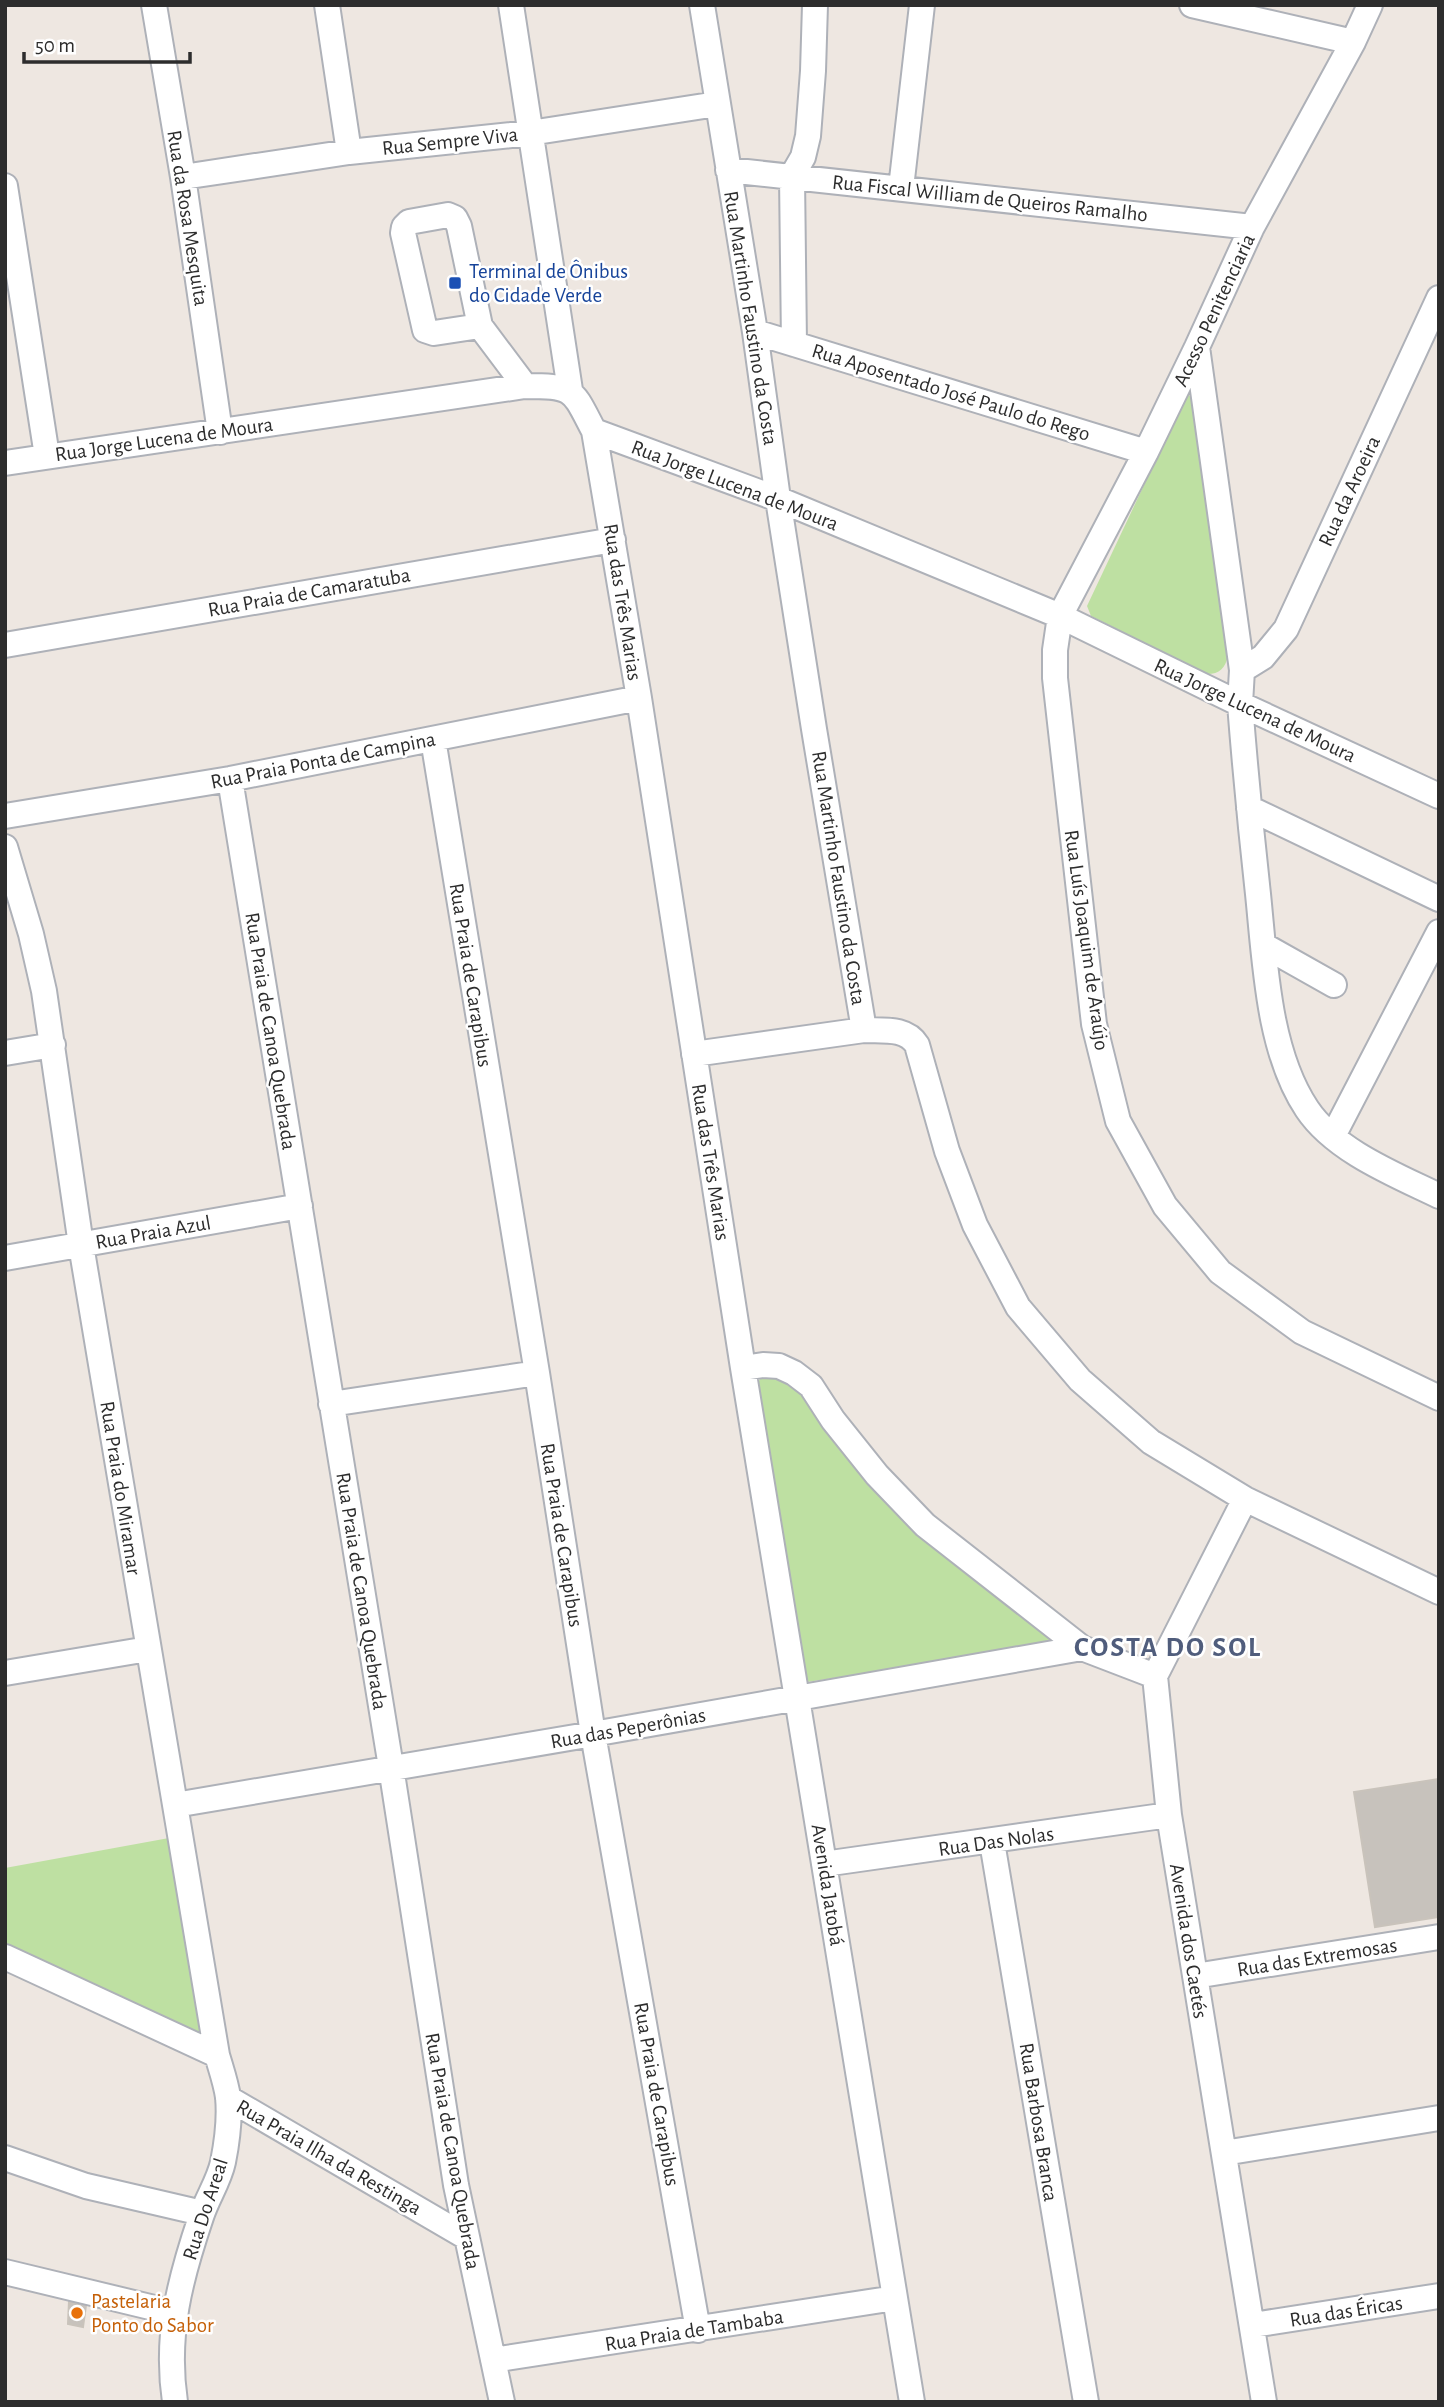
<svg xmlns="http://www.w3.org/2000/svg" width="1444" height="2407" font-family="'Alegreya Sans',sans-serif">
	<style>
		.green { fill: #bee0a2 }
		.building { fill: #c7c2bc; stroke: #c9c3bb; stroke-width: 2 }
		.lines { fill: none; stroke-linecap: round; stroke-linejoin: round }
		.minor-casing { stroke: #aeb1b8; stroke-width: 28 }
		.minor { stroke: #fff; stroke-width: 24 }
		.transit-dot { fill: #1a4fb4; stroke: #fff; stroke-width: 2.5 }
		.food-dot { fill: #e8710a; stroke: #fff; stroke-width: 2.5 }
		.labels { text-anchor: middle; stroke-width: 5; stroke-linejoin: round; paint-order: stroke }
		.street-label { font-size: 21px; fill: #2d2d2d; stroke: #fff }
		.transit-label { font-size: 21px; fill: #164399; stroke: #fff; text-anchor: start }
		.food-label { font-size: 21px; fill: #c56008; stroke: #fff; text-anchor: start }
		.district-label { font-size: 28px; font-weight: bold; letter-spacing: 2px; fill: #505d7c; stroke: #fff }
	</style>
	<rect width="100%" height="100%" fill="#eee7e1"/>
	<path class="green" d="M1188,395L1192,396L1228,656C1225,668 1220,674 1207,674L1091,616L1087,606L1185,398Z
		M768,1376L788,1380L1051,1640L1050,1643L1044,1646L807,1682L758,1382L761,1378Z
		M169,1838L203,2032L198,2034L5,1947V1868Z"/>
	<path class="building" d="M1439,1779V1917L1375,1927L1354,1792Z
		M87,2298L83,2327L68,2324L69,2301Z"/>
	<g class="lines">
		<defs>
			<path id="minor" d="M154,5L183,177L220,432
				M327,5L349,152
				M511,5L570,390
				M702,5L755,332L778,499L814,729L864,1030C883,1031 906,1027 917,1045L947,1151L975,1225L1018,1307L1080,1380L1151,1442L1245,1499L1439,1592
				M1192,5L1353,42
				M1370,5L1353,42L1252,227L1197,347L1146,452L1060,616L1055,650V678L1094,1024L1118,1121L1165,1206L1220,1272L1302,1332L1439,1398
				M728,170L1252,227
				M183,177L349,152L530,133L717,104
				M5,186L47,456
				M901,188L922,5
				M480,326L434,333L425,330L403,233L404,227L409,222L448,215L455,218L459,226L480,326L525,386
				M755,332L1146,452
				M794,344L792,176L803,157L808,136L813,71L815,5
				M1197,347L1242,670L1240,704C1245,767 1251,831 1258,894C1265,962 1268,1051 1307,1109C1335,1151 1396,1175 1439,1196
				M594,431L778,499L1060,616L1240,704L1439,796
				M5,463L525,386C575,386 572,389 594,431L639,698L743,1368L912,2402
				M5,645L613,540
				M1242,670L1263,657L1286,629L1439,298
				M433,739L537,1373L593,1734L698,2330
				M230,779L391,1767L456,2185L502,2402
				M1249,808L1439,899
				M5,816L230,779L639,698
				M5,847L31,934L44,991L81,1245L217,2055C221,2069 226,2083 228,2097C230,2118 227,2142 223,2162C219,2181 207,2198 201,2217C180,2279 165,2335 175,2402
				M1263,945L1334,985
				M5,1053L53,1045
				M694,1054L864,1030
				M1333,1136L1439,932
				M5,1258L300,1206
				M743,1368L763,1365L779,1366L794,1373L811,1386L833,1420L877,1475L925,1525L1082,1648L1155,1676
				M331,1404L537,1373
				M1245,1499L1155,1676L1169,1815L1264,2402
				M5,1673L148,1649
				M175,1805L593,1734L1082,1648
				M992,1842L1086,2402
				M824,1864L1169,1815
				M5,1957L217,2055
				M1195,1976L1439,1937
				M228,2098L466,2237
				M1224,2153L1439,2118
				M5,2158L86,2186L202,2213
				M5,2272L175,2313
				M1253,2325L1439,2296
				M493,2360L895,2298"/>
		</defs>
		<use href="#minor" class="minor-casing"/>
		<use href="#minor" class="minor"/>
	</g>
	<rect class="transit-dot" x="448" y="276" width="14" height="14" rx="3.5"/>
	<circle class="food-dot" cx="77" cy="2313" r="7"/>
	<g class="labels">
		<g class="street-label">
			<text transform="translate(450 141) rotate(-6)" y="7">Rua Sempre Viva</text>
			<text transform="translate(990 198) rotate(6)" y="7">Rua Fiscal William de Queiros Ramalho</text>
			<text transform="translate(188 218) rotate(81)" y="7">Rua da Rosa Mesquita</text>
			<text transform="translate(1214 310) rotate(-65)" y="7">Acesso Penitenciaria</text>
			<text transform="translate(751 318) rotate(81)" y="7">Rua Martinho Faustino da Costa</text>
			<text transform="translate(951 392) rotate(17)" y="7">Rua Aposentado José Paulo do Rego</text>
			<text transform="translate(164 439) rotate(-8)" y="7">Rua Jorge Lucena de Moura</text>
			<text transform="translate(735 485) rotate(21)" y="7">Rua Jorge Lucena de Moura</text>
			<text transform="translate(1349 491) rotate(-65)" y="7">Rua da Aroeira</text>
			<text transform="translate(309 592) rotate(-10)" y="7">Rua Praia de Camaratuba</text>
			<text transform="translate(623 602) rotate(81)" y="7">Rua das Três Marias</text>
			<text transform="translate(1255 710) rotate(25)" y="7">Rua Jorge Lucena de Moura</text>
			<text transform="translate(323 760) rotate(-11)" y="7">Rua Praia Ponta de Campina</text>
			<text transform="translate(839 878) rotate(81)" y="7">Rua Martinho Faustino da Costa</text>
			<text transform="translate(1087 940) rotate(82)" y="7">Rua Luís Joaquim de Araújo</text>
			<text transform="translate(471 975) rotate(81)" y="7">Rua Praia de Carapibus</text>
			<text transform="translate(271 1031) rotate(81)" y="7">Rua Praia de Canoa Quebrada</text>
			<text transform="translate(711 1162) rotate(81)" y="7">Rua das Três Marias</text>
			<text transform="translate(153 1232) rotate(-10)" y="7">Rua Praia Azul</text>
			<text transform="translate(121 1488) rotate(81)" y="7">Rua Praia do Miramar</text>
			<text transform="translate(562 1535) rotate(81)" y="7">Rua Praia de Carapibus</text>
			<text transform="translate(362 1591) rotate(81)" y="7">Rua Praia de Canoa Quebrada</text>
			<text transform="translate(628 1728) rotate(-10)" y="7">Rua das Peperônias</text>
			<text transform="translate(996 1841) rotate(-8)" y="7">Rua Das Nolas</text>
			<text transform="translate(828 1885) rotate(81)" y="7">Avenida Jatobá</text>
			<text transform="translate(1189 1941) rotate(81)" y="7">Avenida dos Caetés</text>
			<text transform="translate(1317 1957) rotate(-9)" y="7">Rua das Extremosas</text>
			<text transform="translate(657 2094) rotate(80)" y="7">Rua Praia de Carapibus</text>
			<text transform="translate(1039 2122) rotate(81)" y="7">Rua Barbosa Branca</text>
			<text transform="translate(453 2151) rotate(80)" y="7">Rua Praia de Canoa Quebrada</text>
			<text transform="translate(329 2157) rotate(30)" y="7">Rua Praia Ilha da Restinga</text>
			<text transform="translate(205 2209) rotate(-72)" y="7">Rua Do Areal</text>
			<text transform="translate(1346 2311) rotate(-9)" y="7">Rua das Éricas</text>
			<text transform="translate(694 2330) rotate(-9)" y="7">Rua Praia de Tambaba</text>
		</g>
		<g class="transit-label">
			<text x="469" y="278">Terminal de Ônibus<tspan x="469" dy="24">do Cidade Verde</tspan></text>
		</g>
		<g class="food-label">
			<text x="91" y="2308">Pastelaria<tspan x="91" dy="24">Ponto do Sabor</tspan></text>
		</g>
		<g class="district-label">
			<text x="1168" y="1656">COSTA DO SOL</text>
		</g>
	</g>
	<rect width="1444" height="2407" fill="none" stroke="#2d2d2d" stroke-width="14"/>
	<path d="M24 52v10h166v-10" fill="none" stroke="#2d2d2d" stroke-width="3.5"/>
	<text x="35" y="52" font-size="21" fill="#2d2d2d" stroke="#ffffff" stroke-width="5" paint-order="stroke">50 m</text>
</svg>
